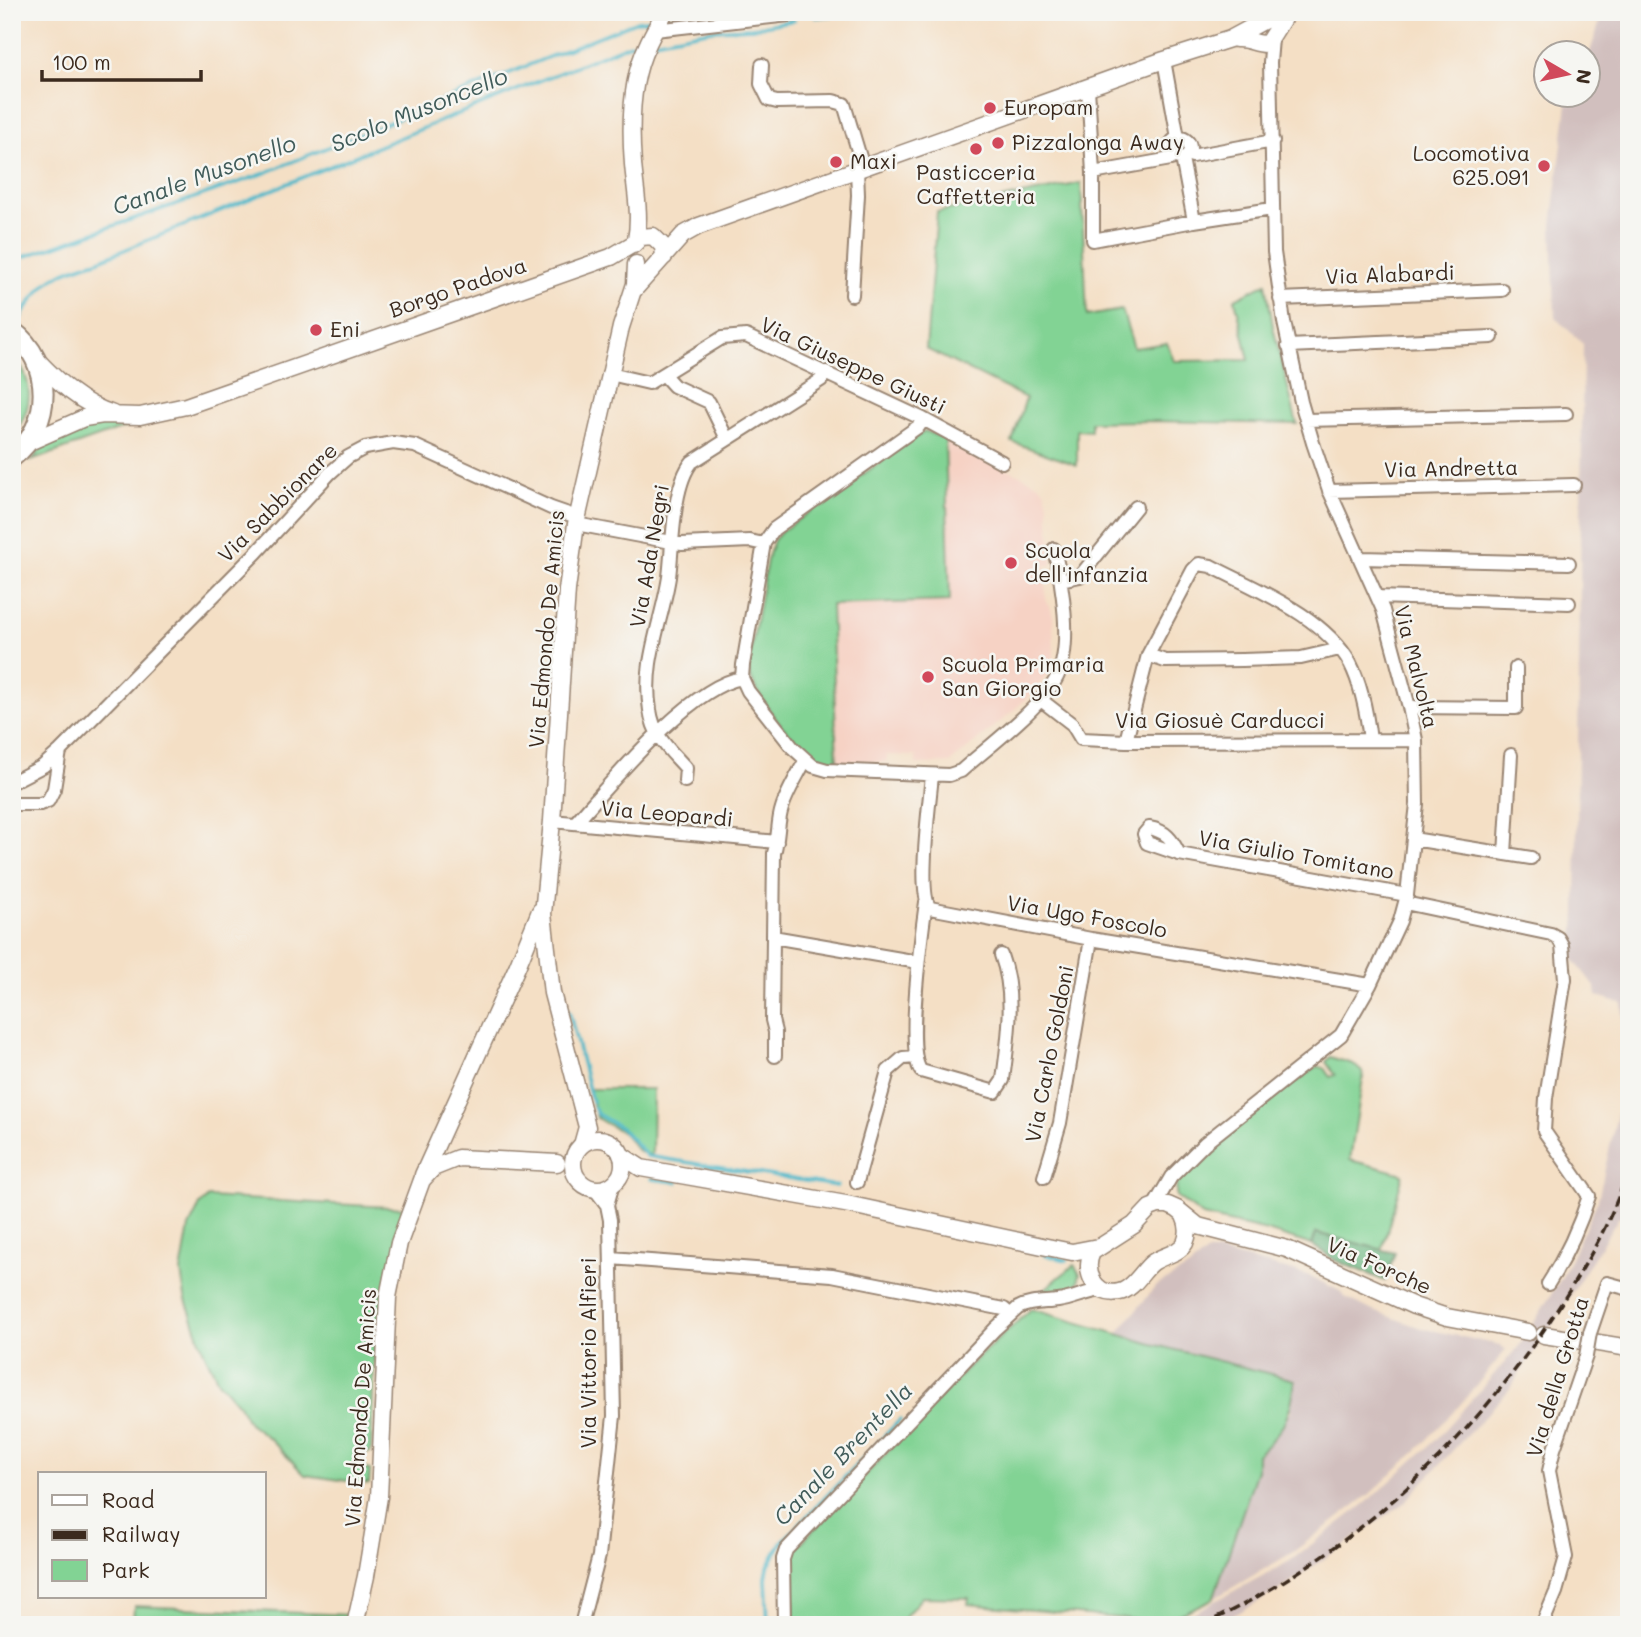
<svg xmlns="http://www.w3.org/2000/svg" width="1641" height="1637" font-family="Mali,sans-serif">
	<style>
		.built { fill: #f6d2c4 }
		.industrial { fill: #d1bfbe }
		.green { fill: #82d394; stroke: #5e7e59; stroke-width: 2 }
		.forest { fill: #69b57e; stroke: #52704e; stroke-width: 2 }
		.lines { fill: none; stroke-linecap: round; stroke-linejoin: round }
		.stream { stroke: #4db8c9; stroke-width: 3.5 }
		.street-casing { stroke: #988472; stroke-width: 16 }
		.secondary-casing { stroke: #988472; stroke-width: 19 }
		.primary-casing { stroke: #988472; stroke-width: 23 }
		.street { stroke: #fff; stroke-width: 12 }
		.secondary { stroke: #fff; stroke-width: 16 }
		.primary { stroke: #fff; stroke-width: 19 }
		.rail { stroke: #3b2a1e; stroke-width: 3.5; stroke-dasharray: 10 5; stroke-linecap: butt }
		.street-bridge-casing { stroke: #988472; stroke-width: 16; stroke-linecap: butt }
		.street-bridge { stroke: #fff; stroke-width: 12 }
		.poi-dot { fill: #d1495b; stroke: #f6f6f2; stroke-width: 2.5 }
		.labels { text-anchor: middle; stroke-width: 5; stroke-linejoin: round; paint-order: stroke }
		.poi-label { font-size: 21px; fill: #3b2a1e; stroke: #f6f6f2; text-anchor: start }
		.street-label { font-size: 21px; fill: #3b2a1e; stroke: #f6f6f2 }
		.water-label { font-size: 23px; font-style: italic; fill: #415c5a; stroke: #f6f6f2 }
	</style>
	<rect width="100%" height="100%" fill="#f6f6f2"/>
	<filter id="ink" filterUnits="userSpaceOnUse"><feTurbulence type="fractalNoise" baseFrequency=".0143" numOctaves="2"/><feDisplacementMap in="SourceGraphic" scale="14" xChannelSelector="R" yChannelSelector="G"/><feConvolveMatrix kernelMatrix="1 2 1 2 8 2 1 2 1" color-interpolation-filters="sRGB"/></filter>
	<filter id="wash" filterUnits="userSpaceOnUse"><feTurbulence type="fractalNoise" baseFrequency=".00686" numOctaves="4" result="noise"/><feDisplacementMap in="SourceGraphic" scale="28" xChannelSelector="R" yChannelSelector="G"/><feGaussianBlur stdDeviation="1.57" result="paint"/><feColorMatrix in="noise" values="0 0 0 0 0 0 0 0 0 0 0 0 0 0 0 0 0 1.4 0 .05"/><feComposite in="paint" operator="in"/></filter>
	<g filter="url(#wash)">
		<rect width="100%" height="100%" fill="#f4dfc5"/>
		<path class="built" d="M945,439L1039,484L1045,491L1048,504L1052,565H1045L1046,603L1050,606L1053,616L1054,658L1048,673L1034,691L1012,712L950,763L916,764V756L887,755L886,762L837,761L831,605L949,601Z"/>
		<path class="industrial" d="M1603,12H1629V1225L1619,1217L1551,1326L1508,1391L1402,1505L1279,1590L1225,1620L1214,1625H1162L1193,1613L1290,1561L1366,1503L1436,1440L1520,1345L1562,1277L1598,1200L1628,1066L1622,1003L1597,996L1596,988L1573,959L1576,913L1583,344L1555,317L1552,226L1568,95L1588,94L1589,55Z
			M1208,1252H1218L1286,1269L1307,1275L1342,1292L1345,1297L1371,1310L1421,1328L1500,1345L1506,1350L1458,1407L1415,1452L1370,1494L1293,1552L1213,1599L1257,1470V1455L1291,1412L1295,1380L1152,1344L1118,1333L1156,1286L1188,1268Z"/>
		<path class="green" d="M1081,183L1087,316L1122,310L1134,348L1167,343L1174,361L1249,360L1235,299L1266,283L1273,327L1297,424L1151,421L1091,422V431L1077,430V465L1012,442L1026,398L926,349L937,212Z
			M12,354C35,380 34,409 12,436Z
			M96,423L129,426L31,461C46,439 72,430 96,423Z
			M925,431L945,439L950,601L831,605L837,761C804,763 754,698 748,668L767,560L774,540L782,531Z
			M1330,1057L1353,1064L1362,1072L1363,1078L1350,1160L1403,1174L1382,1250L1316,1233L1312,1245L1267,1231L1203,1216L1176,1196L1177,1180L1183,1167L1317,1066L1324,1068L1330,1077L1335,1075L1326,1062Z
			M588,1089H653L652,1155C631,1153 635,1141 622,1132C614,1127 605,1124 597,1118Z
			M208,1197L406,1208L380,1318L378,1320H366L365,1335H374L375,1338L371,1451L369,1453H361L360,1468L370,1470L369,1484L305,1475L271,1440L249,1423L239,1405L218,1381L205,1354L185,1297L181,1272L189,1227L200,1205Z
			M1074,1265L1080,1274L1078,1282L1073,1288L1076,1292L1035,1297Z
			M1031,1309L1152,1344L1295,1380C1291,1416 1284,1430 1257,1455V1470L1213,1599L1162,1622L968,1604L969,1598L922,1597L898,1625H794L793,1554L796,1548L969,1366Z
			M134,1606L350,1615L348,1625H133Z"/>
		<path class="forest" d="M1316,1233L1395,1253L1385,1281L1337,1261L1312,1245Z"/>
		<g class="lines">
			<path class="stream" d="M816,17L866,12
				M666,18L722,12
				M654,41L712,30L752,28L794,20
				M12,261L260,175L637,21L655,19
				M19,320C42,282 53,273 97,261L630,44L642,43
				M569,1011L592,1102
				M594,1107L597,1114L621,1128L647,1156L837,1186
				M652,1179L677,1182
				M1045,1255L1067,1260
				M768,1625L766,1578L768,1567L781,1543L900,1420"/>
		</g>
	</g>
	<g filter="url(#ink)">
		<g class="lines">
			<defs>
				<path id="street" d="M655,30L816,12
					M1164,60L1178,138
					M762,65L761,84L769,100L777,102L833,101L844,104L863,167
					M1088,88L1093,173V240L1194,221L1272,209
					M1170 148a10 10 0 1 1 20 0a10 10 0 1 1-20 0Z
					M1188,154L1192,156L1273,141
					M1182,158L1194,221
					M1093,173L1171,159L1173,156
					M852,295L858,195L857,169
					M1280,299L1502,290
					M1288,346L1492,337
					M610,374L649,383L722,338L746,336L923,419L1002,462
					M664,375L674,386L709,402L727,439
					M923,419L919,426L774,529L764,543L743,665L742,678L748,691L793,748L813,766L827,770L949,775L961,771C988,747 1042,707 1057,677C1073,646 1062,582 1054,549
					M1306,420L1566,414
					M1329,491L1574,485
					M576,524L682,544L750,541L764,544
					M1361,558L1569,563
					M1061,580L1080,576L1136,507
					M1377,597L1569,603
					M1148,655L1165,661L1242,660L1301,658L1340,649
					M1041,700L1072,724L1081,739L1126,741L1416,740
					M1409,707L1516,708V668
					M1126,741L1148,655L1193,570L1199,564L1211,566C1257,590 1324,616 1350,663C1362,686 1367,715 1370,740
					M932,775C930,800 917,892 930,908L1091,939L1370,985
					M685,781L686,768C668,748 654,737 650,710C642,663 662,622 669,577C673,546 672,486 692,462L821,380L826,372
					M12,782L43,766L60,751L257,552L330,473L348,457L365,448L393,443L415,446L551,508L577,517
					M12,804H40L48,801L54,789L60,751
					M552,821L777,842
					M575,823C610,784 690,686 742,678
					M1413,839L1531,858
					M1179,854L1147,843L1144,834L1149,828C1166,831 1172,839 1179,854L1407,895
					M1505,854L1511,755
					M926,902C922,931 905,1051 921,1071L995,1092L1003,1080C1008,1039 1016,995 1001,955
					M1405,903L1551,934L1558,938L1562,945L1565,979L1546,1098L1544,1131L1589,1196C1579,1228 1566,1256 1548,1284
					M773,937L918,962
					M775,1056V1032L772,1020L774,853C779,838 777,823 782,808C787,792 797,776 805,761
					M1044,1177L1060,1123L1091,939
					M857,1182L888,1071L903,1058L916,1057
					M594,1188L607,1205
					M1154,1206L1171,1177L1205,1143L1341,1035L1370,985L1400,921L1407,895L1413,839L1417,804L1416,740L1409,707L1383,610L1329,490L1313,443L1301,402L1284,322L1274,252L1270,62L1272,39
					M611,1258L832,1275L1004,1309L1010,1314
					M1590,1333L1607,1283L1629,1289
					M581,1625L599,1556L614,1416L610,1220L607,1205L613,1184
					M784,1625L783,1559L786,1550L995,1329L1018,1308C1032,1301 1044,1303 1058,1301C1074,1299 1087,1291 1104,1290
					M1542,1625L1556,1592L1566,1557L1549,1471L1554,1449L1586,1356"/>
				<path id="secondary" d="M1236,39C1248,38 1257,45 1267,44L1287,12
					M636,240C641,214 635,189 633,164C630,126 630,81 647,46C652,34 659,23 665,12
					M633,245L641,237L653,236L663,246L664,257
					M633,291L683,235L699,226L1164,60L1230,39L1280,12
					M36,359C58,382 81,404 113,414
					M27,443L84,418L103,415L140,416L186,406L611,257L633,244
					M573 1164a25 25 0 1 1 50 0a25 25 0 1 1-50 0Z
					M582,1145L587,1127L552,993L543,914L552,821L567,590L576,524L621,327L635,284L636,264
					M621,1155L641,1168L851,1205L1047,1247L1072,1252L1098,1247
					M423,1175L517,967L540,911
					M1184,1216C1188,1224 1189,1234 1185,1243C1178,1255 1162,1255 1152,1263C1142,1271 1133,1290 1119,1292C1095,1297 1083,1272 1092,1252L1134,1225L1150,1208L1158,1205H1168L1177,1209L1198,1226L1287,1249L1414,1306L1447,1317L1528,1332
					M1544,1335L1583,1341
					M1592,1342L1629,1348
					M355,1625L366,1576L379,1497L388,1297L399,1243L422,1180L433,1168L458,1158L557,1163"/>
				<path id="primary" d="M12,331C53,361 54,426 12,457"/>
			</defs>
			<use href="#street" class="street-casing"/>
			<use href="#secondary" class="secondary-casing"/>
			<use href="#primary" class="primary-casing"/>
			<use href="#street" class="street"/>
			<use href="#secondary" class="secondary"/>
			<use href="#primary" class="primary"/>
			<path class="rail" d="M1202,1625C1352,1556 1477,1438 1564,1299C1591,1256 1615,1214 1629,1166
				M1625,1625L1629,1584"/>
			<defs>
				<path id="street-bridge" d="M1586,1356L1590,1333"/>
			</defs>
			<use href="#street-bridge" class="street-bridge-casing"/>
			<use href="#street-bridge" class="street-bridge"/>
		</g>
	</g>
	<g class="poi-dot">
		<circle cx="990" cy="108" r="7"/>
		<circle cx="998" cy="143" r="7"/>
		<circle cx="976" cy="149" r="7"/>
		<circle cx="836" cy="162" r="7"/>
		<circle cx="1544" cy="166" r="7"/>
		<circle cx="316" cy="330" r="7"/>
		<circle cx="1011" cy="563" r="7"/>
		<circle cx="928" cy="677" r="7"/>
	</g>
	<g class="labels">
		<g class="poi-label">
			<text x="1004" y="115">Europam</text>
			<text x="1012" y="150">Pizzalonga Away</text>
			<text x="1530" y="161" text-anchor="end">Locomotiva<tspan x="1530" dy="24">625.091</tspan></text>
			<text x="850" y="169">Maxi</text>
			<text x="976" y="180" text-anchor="middle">Pasticceria<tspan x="976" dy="24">Caffetteria</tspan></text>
			<text x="330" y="337">Eni</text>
			<text x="1025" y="558">Scuola<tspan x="1025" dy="24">dell'infanzia</tspan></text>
			<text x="942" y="672">Scuola Primaria<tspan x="942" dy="24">San Giorgio</tspan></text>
		</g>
		<g class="street-label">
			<text transform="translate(1390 275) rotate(-2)" y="7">Via Alabardi</text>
			<text transform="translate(458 288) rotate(-19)" y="7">Borgo Padova</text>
			<text transform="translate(853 366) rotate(25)" y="7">Via Giuseppe Giusti</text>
			<text transform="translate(1451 469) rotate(-1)" y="7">Via Andretta</text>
			<text transform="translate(278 503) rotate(-45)" y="7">Via Sabbionare</text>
			<text transform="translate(650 556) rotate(-80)" y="7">Via Ada Negri</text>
			<text transform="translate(547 629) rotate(-85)" y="7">Via Edmondo De Amicis</text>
			<text transform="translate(1416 667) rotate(76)" y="7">Via Malvolta</text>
			<text x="1220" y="728">Via Giosuè Carducci</text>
			<text transform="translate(667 814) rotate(5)" y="7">Via Leopardi</text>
			<text transform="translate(1296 855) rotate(10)" y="7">Via Giulio Tomitano</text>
			<text transform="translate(1087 917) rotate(10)" y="7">Via Ugo Foscolo</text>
			<text transform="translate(1050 1054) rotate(-79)" y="7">Via Carlo Goldoni</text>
			<text transform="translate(1379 1266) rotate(24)" y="7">Via Forche</text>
			<text transform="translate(589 1353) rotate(-90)" y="7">Via Vittorio Alfieri</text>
			<text transform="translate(1558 1377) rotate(-73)" y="7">Via della Grotta</text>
			<text transform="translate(361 1408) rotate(-86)" y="7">Via Edmondo De Amicis</text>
		</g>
		<g class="water-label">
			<text transform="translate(419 110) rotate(-22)" y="8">Scolo Musoncello</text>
			<text transform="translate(204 175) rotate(-20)" y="8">Canale Musonello</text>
			<text transform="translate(843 1454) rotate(-46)" y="8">Canale Brentella</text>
		</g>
	</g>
	<rect width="1641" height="1637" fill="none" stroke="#f6f6f2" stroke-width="42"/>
	<rect x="38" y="1472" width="228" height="126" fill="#f6f6f2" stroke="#aba49d" stroke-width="2"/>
	<rect x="52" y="1495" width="35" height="10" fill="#ffffff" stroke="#aba49d" stroke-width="2"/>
	<text x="102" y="1508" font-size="21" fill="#3b2a1e">Road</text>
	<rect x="52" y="1530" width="35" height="10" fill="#3b2a1e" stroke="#aba49d" stroke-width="2"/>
	<text x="102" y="1542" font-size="21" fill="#3b2a1e">Railway</text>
	<rect x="52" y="1560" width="35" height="21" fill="#82d394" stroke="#aba49d" stroke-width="2"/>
	<text x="102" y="1578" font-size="21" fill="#3b2a1e">Park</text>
	<g transform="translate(1567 74) rotate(99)"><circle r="33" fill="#f6f6f2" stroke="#aba49d" stroke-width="2"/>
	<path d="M0-5L12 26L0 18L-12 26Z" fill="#d1495b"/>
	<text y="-10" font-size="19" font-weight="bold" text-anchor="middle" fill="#3b2a1e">N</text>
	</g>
	<path d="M42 70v10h159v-10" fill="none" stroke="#3b2a1e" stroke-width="3.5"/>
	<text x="52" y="70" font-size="21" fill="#3b2a1e" stroke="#f6f6f2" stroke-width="5" paint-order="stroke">100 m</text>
</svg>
